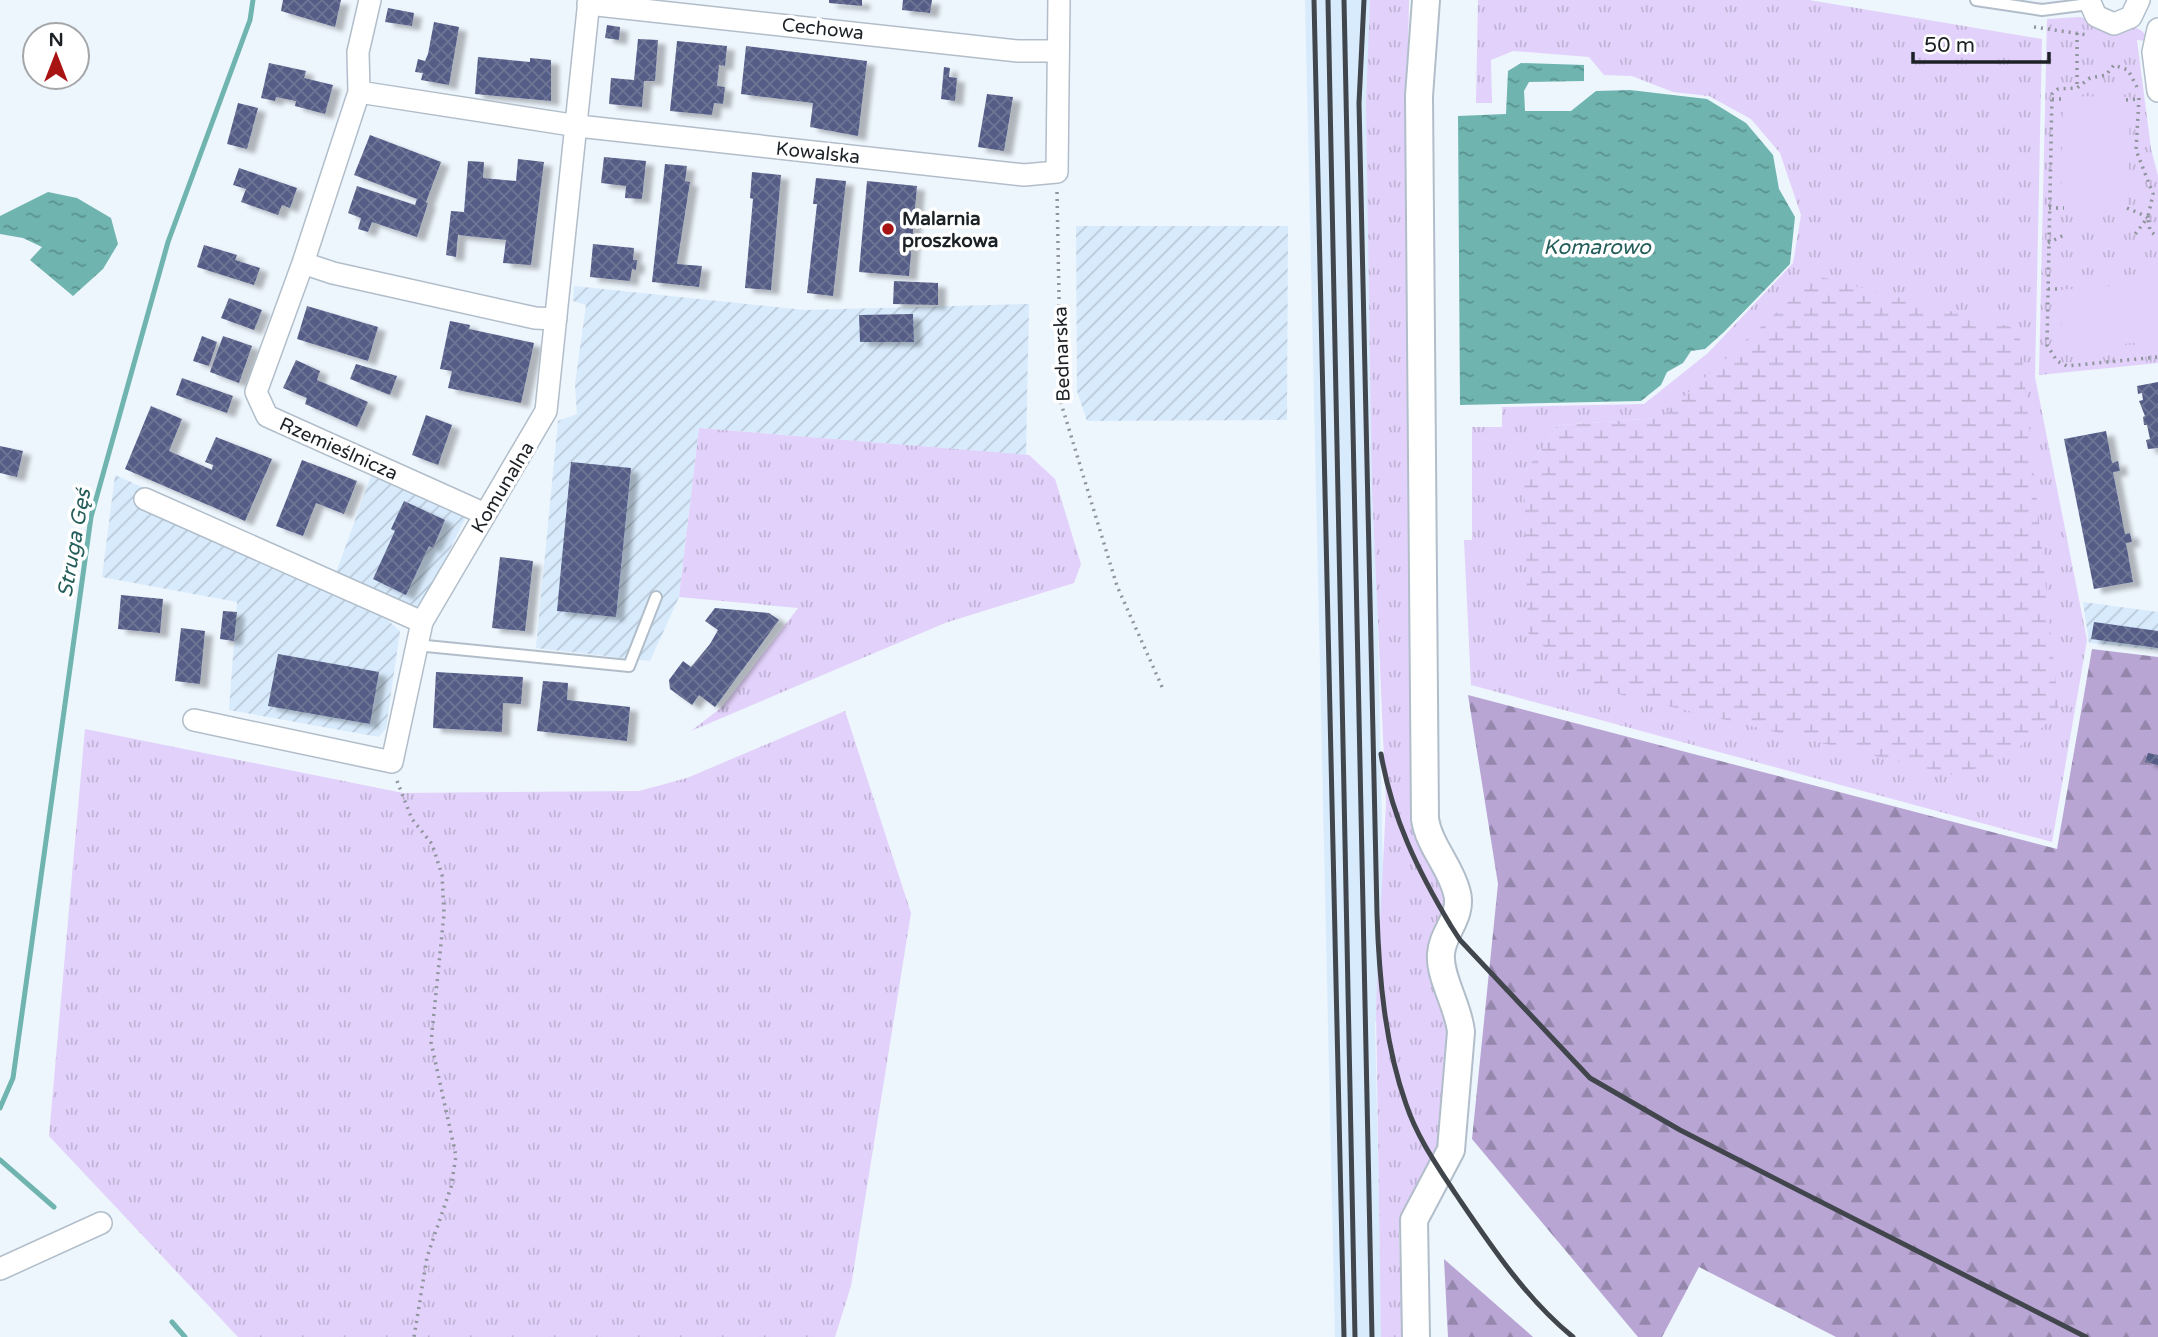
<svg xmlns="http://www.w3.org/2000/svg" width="2158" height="1337" font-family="'Varela Round',sans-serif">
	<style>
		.built { fill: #d8ebfd }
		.industrial { fill: url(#industrial-furrows) }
		.grass { fill: url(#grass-tufts); fill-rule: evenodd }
		.forest { fill: url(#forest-firs) }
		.wetland { fill: url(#wetland-marsh) }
		.pitch { fill: #e2d1fa }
		.water { fill: url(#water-ripples) }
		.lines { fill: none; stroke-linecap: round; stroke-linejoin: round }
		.stream { stroke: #6fb4af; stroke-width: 5 }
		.building { fill: url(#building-cross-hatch); filter: url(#shadow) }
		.service-casing { stroke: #b1beca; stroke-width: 14 }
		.minor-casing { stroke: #b1beca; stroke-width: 24 }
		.tertiary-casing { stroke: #b1beca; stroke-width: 30 }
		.path { stroke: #8f959c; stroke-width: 3.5; stroke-dasharray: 2 5; stroke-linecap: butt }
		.service { stroke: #fff; stroke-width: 10 }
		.minor { stroke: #fff; stroke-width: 21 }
		.tertiary { stroke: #fff; stroke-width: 26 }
		.rail { stroke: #40464b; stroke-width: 5 }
		.poi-dot { fill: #a81413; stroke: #fff; stroke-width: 2.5 }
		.labels { text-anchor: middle; stroke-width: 7; stroke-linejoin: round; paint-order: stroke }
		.street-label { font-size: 19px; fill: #1c2126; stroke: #fff }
		.poi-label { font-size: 19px; font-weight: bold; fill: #1c2126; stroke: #fff; text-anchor: start }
		.water-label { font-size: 21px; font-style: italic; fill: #245e5b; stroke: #fff }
	</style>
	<defs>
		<pattern id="industrial-furrows" width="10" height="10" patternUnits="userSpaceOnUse" patternTransform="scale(1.75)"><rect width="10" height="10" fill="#d8ebfd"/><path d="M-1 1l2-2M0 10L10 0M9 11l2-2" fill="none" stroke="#b9c9d9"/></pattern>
		<pattern id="grass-tufts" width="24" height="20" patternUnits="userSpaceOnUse" patternTransform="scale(1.75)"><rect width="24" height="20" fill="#e2d1fa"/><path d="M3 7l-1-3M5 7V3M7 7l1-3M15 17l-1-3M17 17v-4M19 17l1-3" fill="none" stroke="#c1b3d6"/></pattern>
		<pattern id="forest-firs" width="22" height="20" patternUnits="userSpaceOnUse" patternTransform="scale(1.75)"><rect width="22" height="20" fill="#b8a5d4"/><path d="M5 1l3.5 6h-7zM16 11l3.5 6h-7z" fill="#9586ac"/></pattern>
		<pattern id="wetland-marsh" width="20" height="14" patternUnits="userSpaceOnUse" patternTransform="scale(1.75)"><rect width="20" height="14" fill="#e2d1fa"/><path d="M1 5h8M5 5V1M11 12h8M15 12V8" fill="none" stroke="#c1b3d6"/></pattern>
		<pattern id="water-ripples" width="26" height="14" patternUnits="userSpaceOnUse" patternTransform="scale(1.75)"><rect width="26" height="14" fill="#6fb4af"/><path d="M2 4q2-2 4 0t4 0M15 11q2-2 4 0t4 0" fill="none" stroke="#5a928e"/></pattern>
		<pattern id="building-cross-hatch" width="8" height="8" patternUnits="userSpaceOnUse" patternTransform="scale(1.75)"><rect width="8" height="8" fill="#545d87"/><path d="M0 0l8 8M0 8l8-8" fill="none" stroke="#6e7595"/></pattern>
		<filter id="shadow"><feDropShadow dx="8" dy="4.5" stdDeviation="2" flood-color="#0004"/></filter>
	</defs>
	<rect width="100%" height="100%" fill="#edf5fd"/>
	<path class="built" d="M1305,0H1372L1369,211L1384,919L1394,1017L1375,1022L1382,1337H1335Z"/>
	<path class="industrial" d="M1076,226H1288L1287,420L1087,421L1077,391Z
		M574,286L804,310L1029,304L1026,455L699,428L679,597L650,661L536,648L558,421L577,414L575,384L586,305L573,301Z
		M372,473L467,515L420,610L381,614L400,631L386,728L379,737L229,710L237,602L102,577L115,475L336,573Z
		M2083,602L2158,612V650L2089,643Z"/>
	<path class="grass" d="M1370,0H1409L1407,101L1417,829L1448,892L1449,1019L1445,1138L1404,1212L1399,1235L1403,1337H1381L1376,1006L1386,803L1372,489L1366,104Z
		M1478,0H1809L2042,39L2035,377L2087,640L2052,842L1471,685L1464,540H1472V427H1502V407L1644,404L1708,353L1793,263L1801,215L1780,153L1751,119L1709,96L1673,92L1632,76L1604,75L1589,57L1513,51L1491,60L1492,103H1476ZM1660,418L1524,472L1560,425Z
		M2080,17C2099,22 2144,19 2148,41L2137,40L2151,149L2158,176V363L2039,375L2047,19Z
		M699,428L1029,455L1055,479L1081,564L1074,583L945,623L691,731L722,707L798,608L679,597Z
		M845,711L911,913L851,1286L835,1337H238L49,1136L85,729L403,793L639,791L687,778Z"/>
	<path class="forest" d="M2092,649L2158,657V1337H1836L1699,1267L1662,1337H1638L1472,1139L1498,884L1468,695L2057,849Z
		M1444,1259L1533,1337H1448Z"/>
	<path class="wetland" d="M1817,276L2019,329L2059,713L2012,753L1958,776L1593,688L1528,633L1524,472L1560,425L1660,418Z"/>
	<path class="pitch" d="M2063,96L2130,97L2128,212L2061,211Z
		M2158,282V341L2063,349L2059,290Z"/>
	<path class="water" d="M1521,63L1584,65V81L1529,82L1524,91L1525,111H1571L1596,91L1630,90L1707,99L1746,123L1773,155L1779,189L1795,217L1790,264L1724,332L1705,349L1691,351L1683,363L1667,372L1661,385L1641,401L1460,405L1458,116L1506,114L1508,71Z
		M48,192L77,198L111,218L118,244L103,269L73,296L30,260L42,247L23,238L0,234V216Z"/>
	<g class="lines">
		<path class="stream" d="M0,1108L13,1078L91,517L168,242L250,20L253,0
			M0,1160L54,1207
			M172,1322L185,1337"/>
	</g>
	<path class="building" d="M283,0H341L335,27L281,11Z
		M829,0H862V6L829,3Z
		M903,0H932L930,13L902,10Z
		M388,8L414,13L412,26L385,22Z
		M434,22L459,27L449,85L421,80L423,73L415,72L418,59L425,61L428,54Z
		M607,25L620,27L619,40L605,38Z
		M638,39L658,40L655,81H644L642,107L609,104L611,78L634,80Z
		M677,41L727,46L725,66L719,65L717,86L725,87L723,104L714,103L712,115L670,111Z
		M746,46L867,61L858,136L810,127L813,103L741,94Z
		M478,57L530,62V58L551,60V101L475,94Z
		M269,63L306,71L304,78L333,85L325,114L295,106L296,101L276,97L275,101L261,98Z
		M944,67L950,68L949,77L957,78L955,101L941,99Z
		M987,94L1013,97L1004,151L978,147Z
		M238,103L258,108L247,149L227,144Z
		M370,135L441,162L426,202L428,203L417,237L372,222L368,232L358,229L361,218L348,213L357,186L415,205L417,199L354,175Z
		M604,157L646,161L642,199L625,198L626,186L601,183Z
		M518,159L544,162L531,265L503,263L506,240L458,235L456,257L446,255L451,211L464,212L468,161L484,162L483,178L516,181Z
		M665,164L687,166L685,181L690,182L677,264L702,266L699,287L652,282Z
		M239,168L297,188L290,208L282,205L278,215L241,202L246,189L233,185Z
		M752,172L781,175L771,290L745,288L753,199L750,198Z
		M816,178L846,181L833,296L807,293L817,204H813Z
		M867,181L917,186L909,276L859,272Z
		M593,244L634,248L633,260H637L636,270L632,269L630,281L590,277Z
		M204,245L237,255L235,260L260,268L254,285L197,267Z
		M894,281L938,283V305L893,304Z
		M229,298L262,310L254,330L221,318Z
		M307,306L378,327L368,361L297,339Z
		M913,314L914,342H860L859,315Z
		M450,321L470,325L469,329L534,343L521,403L448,388L452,371L440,369Z
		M202,336L217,342L209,366L193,361Z
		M223,336L252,346L239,383L210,372Z
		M296,360L320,371L317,380L368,402L357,427L305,404L307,398L283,388Z
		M356,364L397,376L390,395L350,379Z
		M182,378L233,396L227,413L176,395Z
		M2158,382V448L2148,449L2146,440L2150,439L2147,425H2144L2143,417L2145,416L2139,401L2143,400L2142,393L2138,394L2137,386Z
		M151,406L182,419L169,451L212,470L213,465L205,462L216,437L272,459L245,521L125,469Z
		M426,415L452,425L438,465L412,455Z
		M2106,431L2112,463L2118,461L2120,471L2113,472L2125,534L2130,533L2132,542L2126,543L2133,582L2094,589L2064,439Z
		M0,446L23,451L17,477L0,473Z
		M302,460L357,481L344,514L316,503L303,536L276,526Z
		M571,462L631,468L616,617L557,611Z
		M404,501L445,520L433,548L429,546L406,595L373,579L395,531L391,529Z
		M500,557L533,561L525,631L492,628Z
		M121,595L163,599L160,633L118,629Z
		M715,608L769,613L779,620L715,707L699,695L692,705L670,689L669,680L683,661L691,667L710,644L718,630L705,621Z
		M223,611L237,612L234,641L220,639Z
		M2094,622L2158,631V648L2091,639Z
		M181,628L205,631L200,684L175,681Z
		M278,654L379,672L370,724L268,706Z
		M436,672L523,677L521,704L503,703L502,732L433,728Z
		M543,681L568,683L567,700L630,707L627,741L537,731Z
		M2148,753L2158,755V765L2145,762Z"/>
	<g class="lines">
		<defs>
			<path id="service" d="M1976,0L2042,10L2089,4
				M416,645L629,666L656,597"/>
			<path id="minor" d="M370,0L358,52L359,92L303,263L256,392L267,416L485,514
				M2089,0L2096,16L2114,24L2131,17L2139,0
				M588,4L1018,51H1057
				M2158,29L2153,52L2158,91
				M359,92L578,126L1024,175L1057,172L1059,0
				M303,263L333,273L535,318L556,319
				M145,499L422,622
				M194,720L392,762L422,622L546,411L589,0
				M0,1269L101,1223"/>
			<path id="tertiary" d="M1416,1337L1414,1220L1451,1150L1461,1032C1459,1007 1439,977 1441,954C1442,933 1463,916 1457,893C1451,867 1429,846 1425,819L1419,96L1426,0"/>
		</defs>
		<use href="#service" class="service-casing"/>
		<use href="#minor" class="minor-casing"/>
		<use href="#tertiary" class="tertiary-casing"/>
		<path class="path" d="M2034,27L2088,35
			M2077,33V87
			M2137,87L2128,70L2114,65L2106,75L2090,78L2077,88L2058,89L2052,94L2047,345L2057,361L2067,366L2158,357
			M2139,98L2136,150L2153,194L2148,217L2150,231L2158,237
			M2052,99H2063
			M2126,100L2139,99
			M1057,192L1061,403L1117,586L1163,689
			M2049,208H2064
			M2127,208L2148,217L2133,237
			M2048,243L2064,235
			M2048,289H2058
			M397,781L412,819L432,844L442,875L444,914L431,1042L456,1156L451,1187L427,1257L414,1337"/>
		<use href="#service" class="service"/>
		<use href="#minor" class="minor"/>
		<use href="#tertiary" class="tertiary"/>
		<path class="rail" d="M1314,0L1344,1337
			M1328,0L1355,1337
			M1344,0L1372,1337
			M1364,0L1359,103L1377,914C1379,977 1385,1045 1406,1104C1417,1137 1436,1164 1455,1193C1489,1243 1525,1298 1573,1337
			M1381,754C1392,818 1418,871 1451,926L1460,940L1590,1078L1680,1130L2086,1337"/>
	</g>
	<circle class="poi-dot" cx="888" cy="229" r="7"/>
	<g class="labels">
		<g class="street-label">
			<text transform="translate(823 28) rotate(6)" y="7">Cechowa</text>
			<text transform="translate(818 152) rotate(6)" y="7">Kowalska</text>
			<text transform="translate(1061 354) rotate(-92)" y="7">Bednarska</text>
			<text transform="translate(339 448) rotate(24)" y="7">Rzemieślnicza</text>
			<text transform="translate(502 487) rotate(-59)" y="7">Komunalna</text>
		</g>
		<g class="poi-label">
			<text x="902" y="225">Malarnia<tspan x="902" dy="22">proszkowa</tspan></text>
		</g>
		<g class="water-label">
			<text x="1597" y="254">Komarowo</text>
			<text transform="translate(74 543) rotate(-80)" y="7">Struga Gęś</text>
		</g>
	</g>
	<g transform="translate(56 56)"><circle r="33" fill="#ffffff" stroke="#a4a6a8" stroke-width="2"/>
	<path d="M0-5L12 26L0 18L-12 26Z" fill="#a81413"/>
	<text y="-10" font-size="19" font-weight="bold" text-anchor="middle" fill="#1c2126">N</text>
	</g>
	<path d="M1913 52v10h136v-10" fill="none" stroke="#1c2126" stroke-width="3.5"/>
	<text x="1924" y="52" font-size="21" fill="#1c2126" stroke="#ffffff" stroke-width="5" paint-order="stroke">50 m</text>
</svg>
